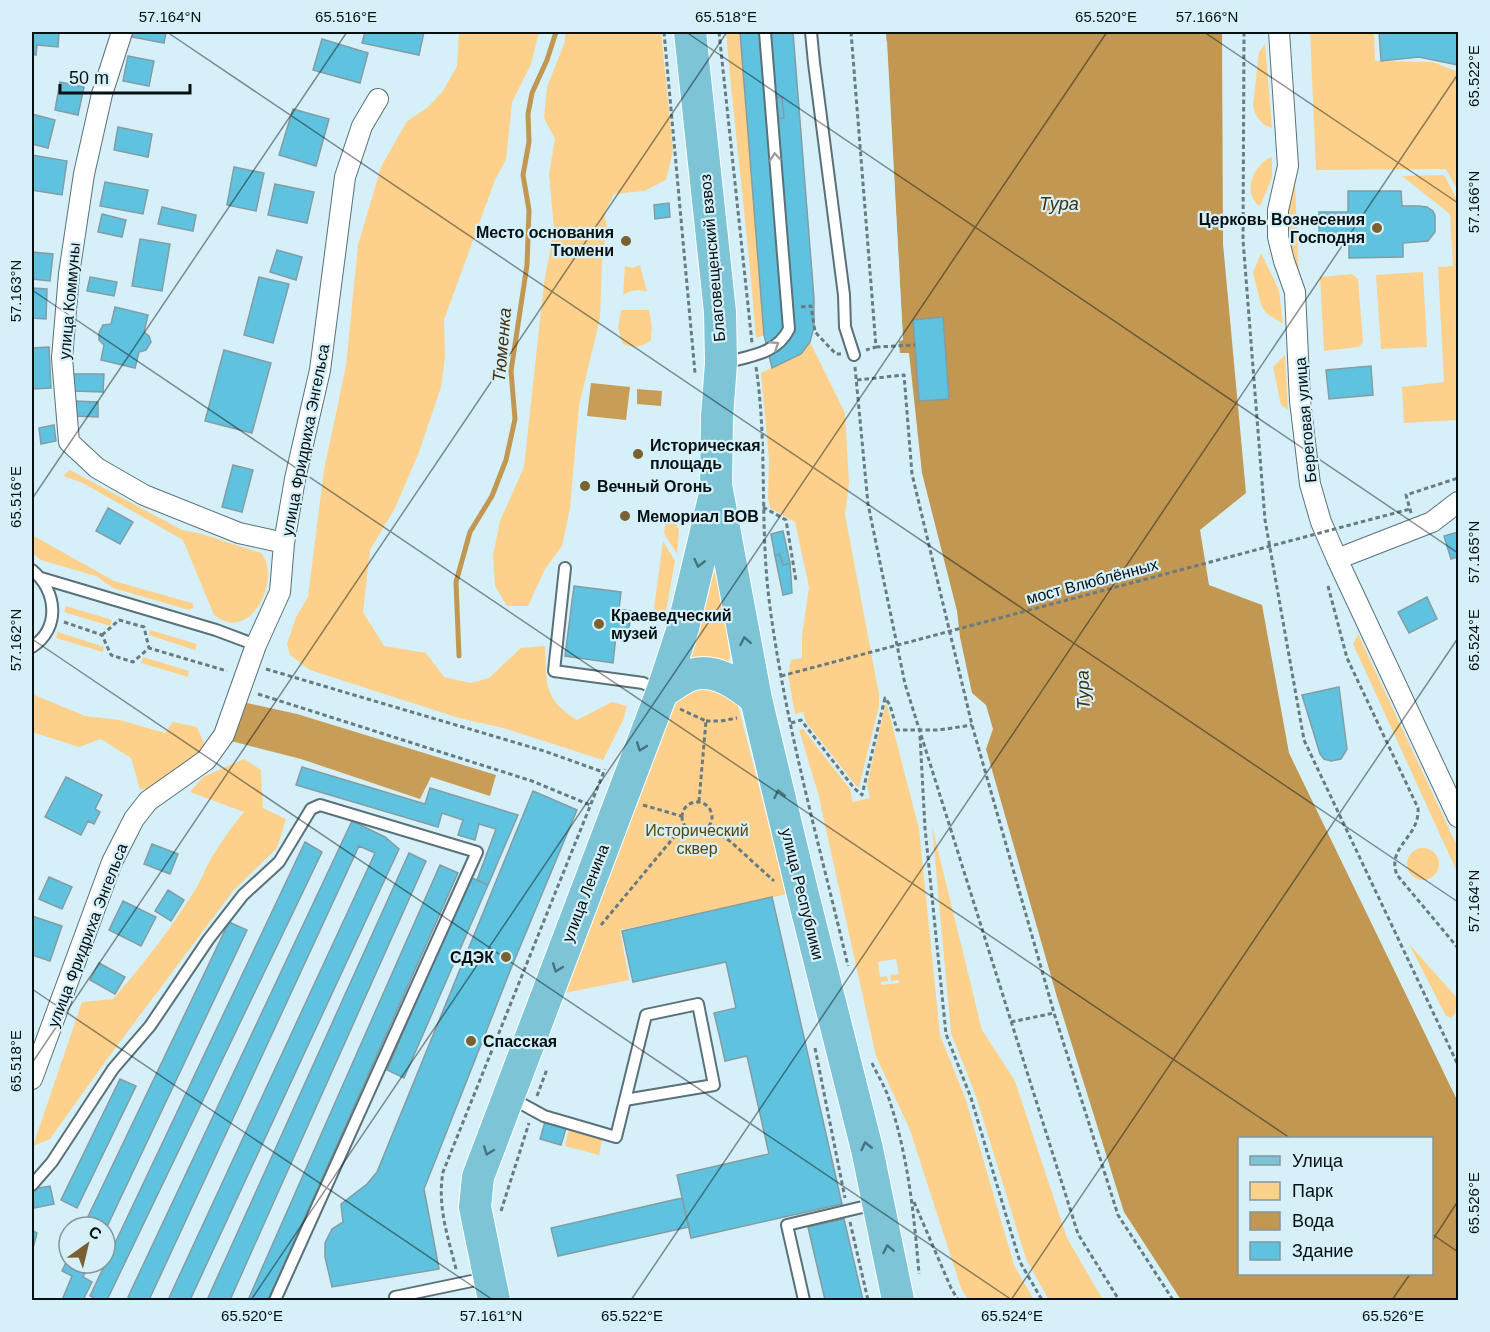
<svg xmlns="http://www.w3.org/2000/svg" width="1490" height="1332" font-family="Arial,sans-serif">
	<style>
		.green { fill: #fdd18b; fill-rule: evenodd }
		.forest { fill: #c89d58 }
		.water { fill: #c19752; fill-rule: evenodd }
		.pier { fill: #d5f0f8 }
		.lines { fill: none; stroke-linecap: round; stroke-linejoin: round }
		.stream { stroke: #c19752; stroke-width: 5 }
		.building { fill: #5fc3df; stroke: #849ca4; stroke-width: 1.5 }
		.lane-casing { stroke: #5a7179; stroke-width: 14 }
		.street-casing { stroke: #5a7179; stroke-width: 22 }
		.primary-casing { stroke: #fff; stroke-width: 34 }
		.path { stroke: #697b80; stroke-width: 3; stroke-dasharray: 4.5 3; stroke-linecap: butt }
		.lane { stroke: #fff; stroke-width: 10 }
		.street { stroke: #fff; stroke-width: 20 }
		.primary { stroke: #7cc4d6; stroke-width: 32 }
		.path-bridge { stroke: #697b80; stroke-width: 3; stroke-dasharray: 4.5 3; stroke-linecap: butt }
		.oneway { stroke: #9c9fa1 }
		.oneway2 { stroke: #47737e }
		.ticks { fill: none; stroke: #071013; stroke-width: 1.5; stroke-opacity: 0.45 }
		.poi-dot { fill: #7b6032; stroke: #d5f0f8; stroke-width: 2 }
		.labels { text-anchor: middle; stroke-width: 4.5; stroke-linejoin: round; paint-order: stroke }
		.poi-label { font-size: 16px; font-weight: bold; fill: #071013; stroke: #d5f0f8; text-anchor: start }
		.street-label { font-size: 16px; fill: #071013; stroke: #d5f0f8 }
		.park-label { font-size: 16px; fill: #5e4208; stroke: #d5f0f8 }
		.water-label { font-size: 18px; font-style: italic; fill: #423011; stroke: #d5f0f8 }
		.neatline { fill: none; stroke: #071013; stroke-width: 2 }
		.ticks-label { font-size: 15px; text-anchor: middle; fill: #071013 }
	</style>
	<rect width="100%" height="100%" fill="#d5f0f8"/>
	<path class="green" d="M459,32H539L531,64L512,102L506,160L495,180L444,320L445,356L441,387L419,452L395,508L370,550L363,612L384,646L426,653L444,677L471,683L489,678L521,648L545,646C547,684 542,698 577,720L612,702L627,706L624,718L603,760L503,728L459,718L310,670L290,655L287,644L296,617L308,597L324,470L346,366L358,245L381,167L407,121L427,108L443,91L457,66Z
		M566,32H661L673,151L666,180L644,191L614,194L604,214L607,226L602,263L600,318L579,406L570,508L562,546L545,569L528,606H507L495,586L493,555L500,521L524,467L544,283L554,230L549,174L555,139L544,118L547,87L564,44Z
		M726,32H740L744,57L764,335L756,338C748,236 735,134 726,32Z
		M1310,32H1374L1375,61L1433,62L1458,72V191L1446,169L1316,170Z
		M1265,44L1272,128C1262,126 1254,115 1253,105L1259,52Z
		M1272,157V178L1260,206C1241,194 1254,163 1272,157Z
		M1444,175L1458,201V420L1404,423L1402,387L1444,382L1438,267L1453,266L1450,214L1402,176Z
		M1295,181L1299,279L1285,238L1288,198Z
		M1261,253L1279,290L1283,324L1266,313L1261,305L1253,273Z
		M640,265L647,292C637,289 632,290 623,295L625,266L632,268Z
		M1423,272L1427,347L1381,349L1376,275Z
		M1352,274L1358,279L1363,342L1359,347L1324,351L1320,277Z
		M621,310H649L652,328L651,340C641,348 634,348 623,344L618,328Z
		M810,342L845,413L849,483L845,515L879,694V706L859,787H857L806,722L803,712L795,714L788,675L791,660L802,658V636L809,587L795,522L770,508L768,498L769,460L761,373L801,354Z
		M1285,355L1288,410L1281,405L1273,367Z
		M70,470L182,530L202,534L261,553C282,577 252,645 214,615L183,540L83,483L63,476Z
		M668,510L679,530L677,554L664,533Z
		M32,535L114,581L192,603L194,607L189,610L113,588L96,576L41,560L32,553Z
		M663,541L675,561L664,622L654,608Z
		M713,565H717L730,656L728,663L687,660Z
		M66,606L112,620L110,626L64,612Z
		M150,630L197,644L195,650L149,635Z
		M58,632L104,647L103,652L56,638Z
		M1358,634L1458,848V874L1353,644Z
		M143,657L189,671L188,677L141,663Z
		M701,683L731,696L738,706L787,894L620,930L629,980L560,994L671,700Z
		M32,694L85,716L120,720L165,733L173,722L197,727L206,748L151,789H140L131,758L101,739L79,747L32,732Z
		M887,705L919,829L940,1035L966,1100L1014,1265L1034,1300H968L961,1288L910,1130L876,1056L818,793L799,730L803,729L850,789L853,802L870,798L867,785L885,706ZM896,959L899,974L890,975L891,981L898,980L899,983L881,985V982L888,981L887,976L880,977L878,962Z
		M244,759L261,770L263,808L286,819L277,848L233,891L105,1062L50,1139L33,1146L82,1002L113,999C144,964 172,927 197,887C203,876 207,864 214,854C223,839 233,825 244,812L190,792L203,777Z
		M932,826L982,1030L1015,1081L1067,1238L1103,1300H1049L1026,1259L976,1096L951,1033Z
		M1407 864a16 16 0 1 1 32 0a16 16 0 1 1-32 0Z
		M1409,944L1457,998L1455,1014L1451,1018L1446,1016Z
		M569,1129L597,1137L602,1141L599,1155L565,1146Z"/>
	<path class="forest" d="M591,383L630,387L626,420L587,416Z
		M637,389L662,391L661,406L637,404Z
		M242,702L297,714L496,775L490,796L431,777L420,799L301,759L231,741Z"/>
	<path class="water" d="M886,32H1222L1223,244L1246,493L1200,530L1209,585L1262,605L1289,753L1458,1102V1300H1181L1124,1212L1057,997L986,749L993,729L986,705L972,693L960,637L957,611L922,473L909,353H900L899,341L903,340ZM1240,1138H1432V1274H1240Z"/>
	<path class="pier" d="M887,41L903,340L899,341L884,42Z"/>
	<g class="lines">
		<path class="stream" d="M459,656L456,582L470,532L492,496L506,460L515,419L511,371L527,265L529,210L523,175L529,142L528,114L532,93L547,60L556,32"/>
	</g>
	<path class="building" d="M32,32H59L58,47L37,45L36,55L32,54Z
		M133,32H166L164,43L132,37Z
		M365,32H424L419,55L362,43Z
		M740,32H793L814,299V327L810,342L801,354L772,368L764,335Z
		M1379,32H1458V65L1419,57L1381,61Z
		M322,39L368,53L360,83L313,70Z
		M128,56L154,61L149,86L123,81Z
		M60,82L84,87L78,115L55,110Z
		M782,97L784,118H776L775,98Z
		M293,109L329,119L316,166L279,155Z
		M32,114L55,120L48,148L32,144Z
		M118,127L152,134L148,157L114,150Z
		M32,155L67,161L62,195L32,190Z
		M234,167L264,173L256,211L227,205Z
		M105,182L148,190L143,214L100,206Z
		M275,184L314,192L307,223L268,215Z
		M1348,191H1401L1402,206H1419L1427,207L1433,211L1435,216V232L1428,241L1403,243V257L1349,258V235H1319V212H1348Z
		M669,203L670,217L655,219L654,205Z
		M162,207L196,215L193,231L158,224Z
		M102,214L126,220L122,237L98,232Z
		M140,239L170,244L162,291L132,286Z
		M277,250L302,257L296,280L270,272Z
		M32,252L53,254L50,281L32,279Z
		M90,277L117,282L114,296L87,291Z
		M259,277L289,284L273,343L244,335Z
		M32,288L47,289L46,319L32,318Z
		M115,307L148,315L144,332L149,336L151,342L146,350L139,352L135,368L101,360L104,345L99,340V333L103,325L111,324Z
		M943,317L949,399L919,401L913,320Z
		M49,347L51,388L32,389V348Z
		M224,350L271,363L252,433L205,421Z
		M1371,366L1373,395L1329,399L1326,370Z
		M72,374H104L103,392L72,391Z
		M74,401L98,402V417L73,416Z
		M54,425L56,441L41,444L39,428Z
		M233,465L253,470L242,512L222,507Z
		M108,508L133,522L120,544L96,531Z
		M783,531L790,563L783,565L780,554L775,556L771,534Z
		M1458,532V557L1451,559L1444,536Z
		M780,554L783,565L790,563L792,593L783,595L775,556Z
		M574,586L621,592L619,609L631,611L628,638L616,636L613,663L565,656Z
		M1427,597L1437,619L1409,633L1398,612Z
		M1339,687L1347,749L1341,759L1331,761L1324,759L1320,754L1302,695Z
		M302,767L425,804L430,788L518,815L488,885L477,880L496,829L479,824L475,840L458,835L463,820L442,813L438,827L296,785Z
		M66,777L102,795L95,809L100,812L94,824L88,821L81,835L45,817Z
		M533,791L577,810L512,966L424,1189L439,1269L332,1287L325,1257V1243L332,1229L343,1222L341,1204L367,1184L377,1172Z
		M352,821L385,837L399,849L190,1300H168L375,853L359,846L149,1300H133L128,1297Z
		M305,842L322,852L107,1300H98L90,1296Z
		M152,844L178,854L170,874L144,864Z
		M409,853L426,861L230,1300H207Z
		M440,865L458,873L268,1300H248Z
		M49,877L72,887L62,909L39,899Z
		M470,877L488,885L404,1078L387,1070Z
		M168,890L184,900L171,921L155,911Z
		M772,897L842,1204L691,1238L677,1175L769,1154L747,1056L725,1061L720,1038L714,1013L736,1008L726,962L633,982L622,931Z
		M123,901L156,917L141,946L109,930Z
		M32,916L62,926L50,961L32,955Z
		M229,922L247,930L105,1231V1227H83Z
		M99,963L125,977L115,994L90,980Z
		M120,1079L136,1086L77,1208L61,1200Z
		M545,1122L566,1128L561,1145L540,1139Z
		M50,1186L54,1204L34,1208L32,1189Z
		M682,1198L689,1227L558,1256L551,1228Z
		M844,1219L863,1300H825L808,1227Z
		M32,1230L37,1233L32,1252Z
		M69,1256V1263H90L83,1277L92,1282L83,1300H62L72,1276L62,1271Z"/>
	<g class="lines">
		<defs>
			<path id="lane" d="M811,32L814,63L844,295L845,327L854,355
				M724,363C749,356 777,354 789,329L765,32
				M565,568L554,671L643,683L659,691
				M32,570C57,591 61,628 32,647
				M41,578L216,630L256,645
				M511,1098L544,1116L616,1137L646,1015L698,1004L714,1085L625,1100
				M32,1185L52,1162L113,1069L150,1026L208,940L243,895L279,862L311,809L320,805L477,852L275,1300
				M396,1300L395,1297L486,1278
				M804,1300L787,1225L875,1204"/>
			<path id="street" d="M122,32L102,94L84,174L69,274L62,358L69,442L97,468L144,495L239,533L284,543
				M1279,32L1288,166L1278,210V237L1284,261L1295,292L1300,401L1310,484L1321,522L1337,559L1458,817
				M1337,559L1432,522L1458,502
				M32,1079L112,862L134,819L148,801L206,760L224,735L256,645L280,592L284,543L295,479L320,370L345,177L362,126L378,99"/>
			<path id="primary" d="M690,32L720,312L721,363L717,417L716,485L756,699L802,891L867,1149L898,1300
				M662,692C671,687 681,678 691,675C715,667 739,685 756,699
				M494,1300L475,1207L478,1177L662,692L683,628L714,498"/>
		</defs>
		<use href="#lane" class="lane-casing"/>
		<use href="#street" class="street-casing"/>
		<use href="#primary" class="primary-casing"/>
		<path class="path" d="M664,32L695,373
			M719,32L752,343
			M851,32L876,347L866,350
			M1244,32L1243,240L1265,520L1304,740L1458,1065
			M801,307L811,306L815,332L836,354H841
			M876,347L915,345
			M756,367C768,446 759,527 770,607C786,728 820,847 848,966
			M855,367L868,504L905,684L1078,1234L1119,1300
			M857,380L904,375L912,474L972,725L1054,1013L1118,1215L1173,1300
			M763,507L786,520L796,581
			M1411,513L1406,495L1458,478
			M1328,586L1347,658L1418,808C1420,838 1386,846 1397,875L1458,948
			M64,622L102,635L111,655L133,662L149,648L227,671
			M102,635L119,620L144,627L149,648
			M266,669L544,751L603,772
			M258,694L532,781L590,805
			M680,709L706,721L699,801
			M706,721H721L737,718
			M791,723L801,720L854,788L862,795L885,698L890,705L897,730H939L972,725
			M920,736L925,828L946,1034L971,1098L1020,1262L1042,1300
			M682 817a15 15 0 1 1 30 0a15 15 0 1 1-30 0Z
			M643,805L681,816
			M709,826L731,842L774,881
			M601,925L684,825
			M1011,1022L1054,1013
			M815,1048L845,1198
			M872,1063C877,1074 884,1085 888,1096C908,1154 914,1214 919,1274
			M537,1096L547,1069
			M914,1202L951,1288L958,1300
			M501,1211L529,1123
			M850,1222L868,1300
			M456,1269C448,1237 437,1206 443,1172L605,769"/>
		<use href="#lane" class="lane"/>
		<use href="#street" class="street"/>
		<use href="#primary" class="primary"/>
		<path class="path-bridge" d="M781,676L1410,509"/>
	</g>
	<defs><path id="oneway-chevron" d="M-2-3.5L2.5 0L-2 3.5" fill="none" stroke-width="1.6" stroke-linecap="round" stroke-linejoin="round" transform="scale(1.5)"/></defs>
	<g class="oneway">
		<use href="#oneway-chevron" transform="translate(775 157) rotate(-95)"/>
		<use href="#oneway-chevron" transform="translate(775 345) rotate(-33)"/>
	</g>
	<g class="oneway2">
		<use href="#oneway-chevron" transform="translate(699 563) rotate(103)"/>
		<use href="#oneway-chevron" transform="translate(745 641) rotate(-101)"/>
		<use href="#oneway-chevron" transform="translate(641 747) rotate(111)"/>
		<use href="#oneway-chevron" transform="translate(779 794) rotate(-103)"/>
		<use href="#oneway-chevron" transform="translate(557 968) rotate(111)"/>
		<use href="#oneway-chevron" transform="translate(866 1146) rotate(-103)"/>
		<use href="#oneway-chevron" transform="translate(488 1151) rotate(111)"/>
		<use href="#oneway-chevron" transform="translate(888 1249) rotate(-101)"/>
	</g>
	<path class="ticks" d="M167,32L1458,902M686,32L1458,553M1204,32L1458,203M32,290L1290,1138M32,499L347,32M32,639L1012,1300M32,989L493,1300M32,1063L727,32M1432,1234L1458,1252M1432,1241L1458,1201M251,1300L1107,32M631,1300L1458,74M1011,1300L1458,638M1392,1300L1410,1274"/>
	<g class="poi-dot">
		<circle cx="1377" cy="228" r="6"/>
		<circle cx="626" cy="241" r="6"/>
		<circle cx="638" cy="454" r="6"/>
		<circle cx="585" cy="486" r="6"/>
		<circle cx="625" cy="516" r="6"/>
		<circle cx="599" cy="624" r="6"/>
		<circle cx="506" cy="957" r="6"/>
		<circle cx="471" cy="1041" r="6"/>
	</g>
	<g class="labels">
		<g class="poi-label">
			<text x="1365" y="225" text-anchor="end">Церковь Вознесения<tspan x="1365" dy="18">Господня</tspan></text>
			<text x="614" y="238" text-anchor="end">Место основания<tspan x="614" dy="18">Тюмени</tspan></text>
			<text x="650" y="451">Историческая<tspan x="650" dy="18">площадь</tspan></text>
			<text x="597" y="492">Вечный Огонь</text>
			<text x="637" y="522">Мемориал ВОВ</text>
			<text x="611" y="621">Краеведческий<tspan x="611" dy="18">музей</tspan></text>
			<text x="494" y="963" text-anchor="end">СДЭК</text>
			<text x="483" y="1047">Спасская</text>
		</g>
		<g class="street-label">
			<text transform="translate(712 258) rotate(-95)" y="6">Благовещенский взвоз</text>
			<text transform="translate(69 301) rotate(-85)" y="6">улица Коммуны</text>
			<text transform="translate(1305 420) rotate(-95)" y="6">Береговая улица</text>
			<text transform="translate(305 440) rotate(-79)" y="6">улица Фридриха Энгельса</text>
			<text transform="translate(1092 581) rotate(-15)" y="6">мост Влюблённых</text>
			<text transform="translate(585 893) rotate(-69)" y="6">улица Ленина</text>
			<text transform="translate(803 894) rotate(76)" y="6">улица Республики</text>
			<text transform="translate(87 935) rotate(-69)" y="6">улица Фридриха Энгельса</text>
		</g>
		<g class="park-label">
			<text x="697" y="836">Исторический<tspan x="697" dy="18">сквер</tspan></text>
		</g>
		<g class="water-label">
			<text x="1059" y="210">Тура</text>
			<text transform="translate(502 345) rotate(-85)" y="6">Тюменка</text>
			<text transform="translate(1083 690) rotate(-92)" y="6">Тура</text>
		</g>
	</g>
	<rect width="1490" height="1332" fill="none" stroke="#d5f0f8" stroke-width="66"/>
	<rect x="1238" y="1137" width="195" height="138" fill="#d5f0f8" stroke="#83969c" stroke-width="1.5"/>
	<rect x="1250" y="1156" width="30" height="9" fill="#7cc4d6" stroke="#83969c" stroke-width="1.5"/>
	<text x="1292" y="1167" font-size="18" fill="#071013">Улица</text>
	<rect x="1250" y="1182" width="30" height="18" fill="#fdd18b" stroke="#83969c" stroke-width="1.5"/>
	<text x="1292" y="1197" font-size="18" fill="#071013">Парк</text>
	<rect x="1250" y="1212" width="30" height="18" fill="#c19752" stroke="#83969c" stroke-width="1.5"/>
	<text x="1292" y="1227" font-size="18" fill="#071013">Вода</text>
	<rect x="1250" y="1242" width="30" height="18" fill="#5fc3df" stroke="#83969c" stroke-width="1.5"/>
	<text x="1292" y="1257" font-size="18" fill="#071013">Здание</text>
	<g transform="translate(87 1245) rotate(34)"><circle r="28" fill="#d5f0f8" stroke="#83969c" stroke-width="1.5"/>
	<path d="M0-4.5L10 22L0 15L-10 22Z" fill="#7b6032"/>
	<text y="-9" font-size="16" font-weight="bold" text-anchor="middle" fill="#071013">С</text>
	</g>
	<path d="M60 84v9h130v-9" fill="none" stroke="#071013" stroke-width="3"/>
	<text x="69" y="84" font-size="18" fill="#071013" stroke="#d5f0f8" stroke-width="4.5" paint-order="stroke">50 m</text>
	<rect x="33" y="33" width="1424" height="1266" class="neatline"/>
	<g class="ticks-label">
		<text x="170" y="22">57.164°N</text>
		<text x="346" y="22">65.516°E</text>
		<text x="726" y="22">65.518°E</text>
		<text x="1106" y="22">65.520°E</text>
		<text x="1207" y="22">57.166°N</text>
		<text transform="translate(1474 76) rotate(-90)" y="5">65.522°E</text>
		<text transform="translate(1474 202) rotate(-90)" y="5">57.166°N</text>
		<text transform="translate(16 291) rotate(-90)" y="5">57.163°N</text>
		<text transform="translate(16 497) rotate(-90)" y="5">65.516°E</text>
		<text transform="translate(1474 552) rotate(-90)" y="5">57.165°N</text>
		<text transform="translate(1474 640) rotate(-90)" y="5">65.524°E</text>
		<text transform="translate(16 640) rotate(-90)" y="5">57.162°N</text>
		<text transform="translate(1474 901) rotate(-90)" y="5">57.164°N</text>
		<text transform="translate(16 1061) rotate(-90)" y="5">65.518°E</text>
		<text transform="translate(1474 1203) rotate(-90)" y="5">65.526°E</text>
		<text x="252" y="1321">65.520°E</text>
		<text x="491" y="1321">57.161°N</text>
		<text x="632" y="1321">65.522°E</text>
		<text x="1012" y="1321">65.524°E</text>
		<text x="1393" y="1321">65.526°E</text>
	</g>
</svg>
